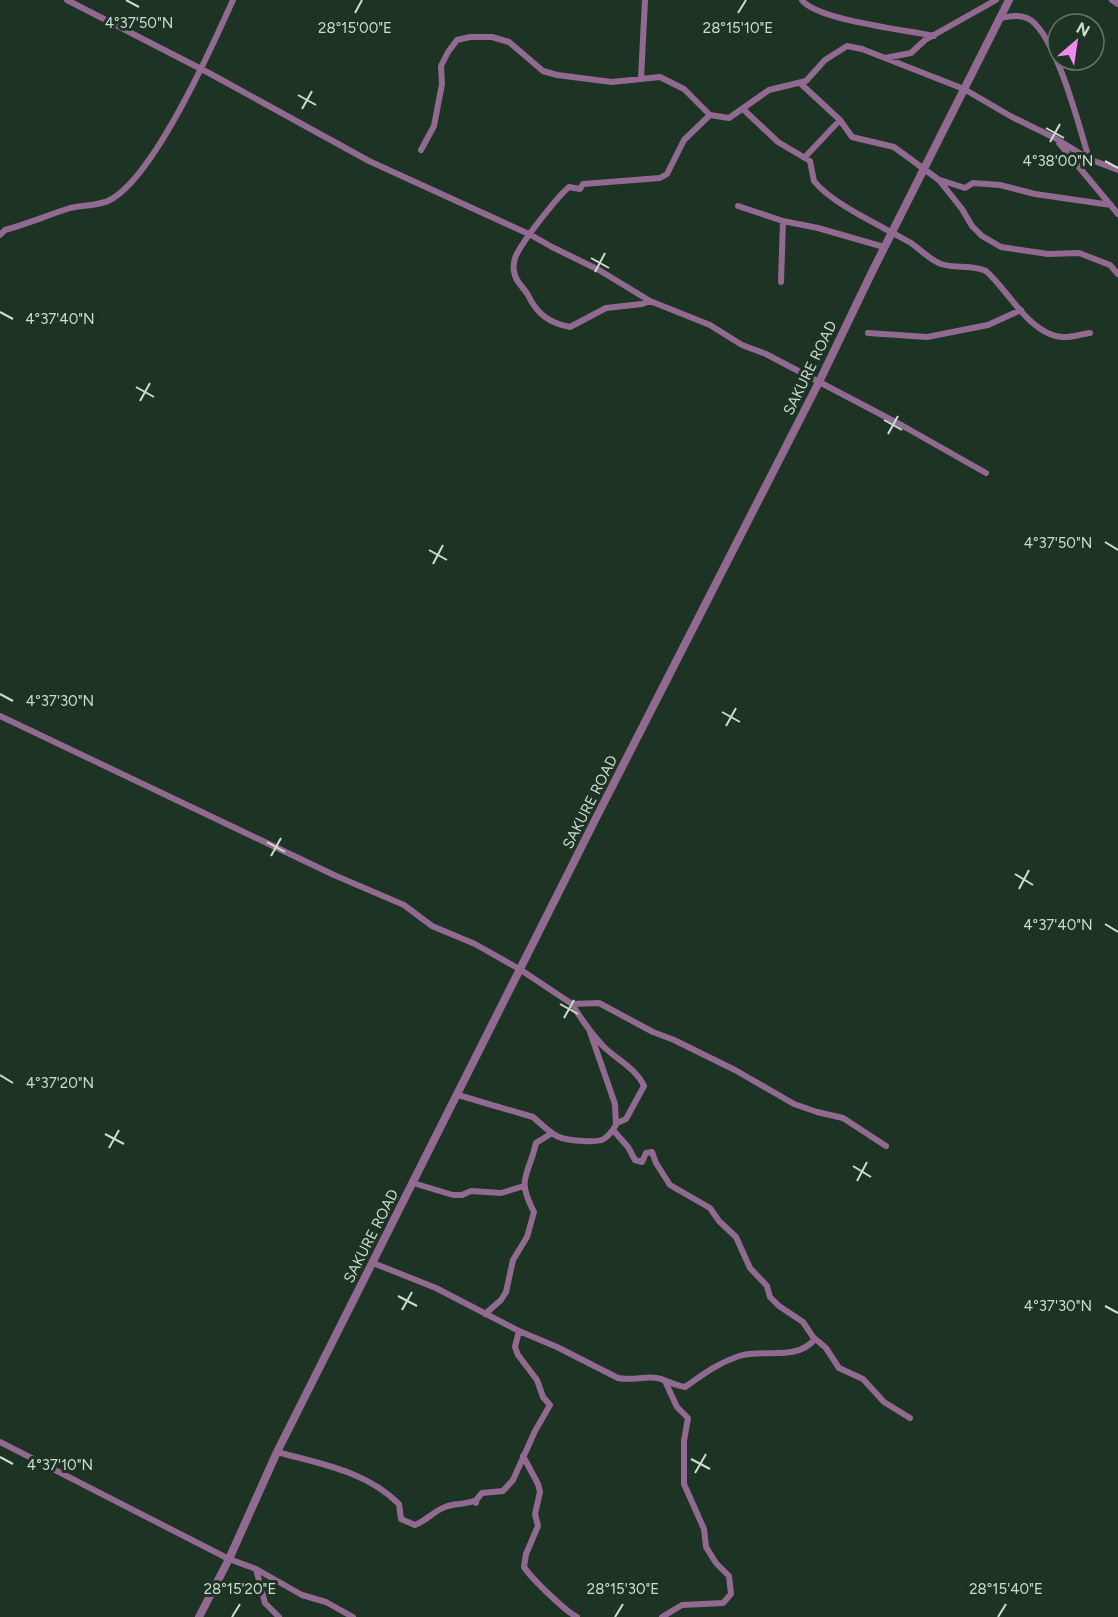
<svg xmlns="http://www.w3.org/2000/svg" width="1118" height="1617" font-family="Figtree,sans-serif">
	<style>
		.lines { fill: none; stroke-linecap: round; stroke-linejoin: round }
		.minor { stroke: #926a91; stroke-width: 6 }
		.tertiary { stroke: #926a91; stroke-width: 8 }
		.ticks { fill: none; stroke: #cddbd0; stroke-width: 2 }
		.labels { text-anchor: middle; stroke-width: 6; stroke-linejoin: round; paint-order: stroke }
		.street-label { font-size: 15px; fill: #cddbd0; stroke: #1d3323 }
		.ticks-label { font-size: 15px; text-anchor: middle; fill: #cddbd0; stroke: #1d3323; stroke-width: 6; stroke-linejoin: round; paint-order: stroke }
	</style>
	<rect width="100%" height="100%" fill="#1d3323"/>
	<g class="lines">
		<path class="minor" d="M67,0L209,73L369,161L531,235L552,247L599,270L650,301L710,325L742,345L766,354L903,426L986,473
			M802,0C816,20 907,30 934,36
			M1112,0L1118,4
			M999,18C1009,17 1017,14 1027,18C1055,30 1080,129 1089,159
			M885,58L911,53L925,40L996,0
			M641,78L645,0
			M800,83L840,120L852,137L894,147L939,180L962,209L972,226L982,236L1001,247L1048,254L1079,253L1110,265L1118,274
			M743,109L778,142L810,161L814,181C833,205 884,227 911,243C921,250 930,260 941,264C956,269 972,264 986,271C1008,290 1030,335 1062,337C1070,338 1081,334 1090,333
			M1059,143L1118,214
			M421,150L434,126L442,84L441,66L448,52L457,40L470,37H492L509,42L543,71L557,75L612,82L660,77L684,89L710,115L729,118L769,90L806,81L825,60L847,46L862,49L964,89L1012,117L1055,138L1089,159L1118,170
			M805,157L840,120
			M940,180L965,188L973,183L1000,185L1035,194L1111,205
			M738,206L783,221L818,228L884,247
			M0,235L5,230C27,224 48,215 70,208C83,205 99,206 110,200C154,177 212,47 233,0
			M781,282L783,221
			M650,301L642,304L606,308L570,327C549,323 537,314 528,295C523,286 515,282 514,271C513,267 514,262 515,258C520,244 557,197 569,187L580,189L583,184L660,178L667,174L684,140L710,115
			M868,333L927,337L988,325L1021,310
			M0,716L334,875L404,905L432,926L475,944L521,970L572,1004L599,1003L653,1032L674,1040L735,1070L794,1104L817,1112L843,1118L886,1146
			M572,1004C581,1019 591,1033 603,1046C617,1060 636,1068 644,1086L626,1119L617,1123
			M458,1095L533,1117C553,1135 556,1140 584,1141C602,1142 606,1141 616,1125L615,1104L589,1029
			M613,1130L628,1147L635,1160L642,1162L646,1153L652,1152L656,1163L670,1185L710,1208L719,1221L736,1237L750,1268L767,1286L770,1297L779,1306L803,1322L813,1337L826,1348L839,1368L863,1379L884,1402L910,1418
			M413,1183L453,1195H462L471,1191L501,1193L524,1186
			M373,1263L436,1288L519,1331L557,1347L618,1378C632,1381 644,1376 657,1378C667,1380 675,1386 685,1387C704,1374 716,1364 739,1356C763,1348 796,1362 815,1339
			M485,1314L501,1300L506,1292L513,1260L527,1237L534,1212C516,1177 528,1178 536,1143L552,1133
			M0,1442L229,1559L256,1569L302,1595L326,1602L353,1617
			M277,1452C321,1464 366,1471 399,1504L401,1519L415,1525C426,1521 434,1511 445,1507C454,1503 464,1505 474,1501L476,1503L477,1499L482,1493L503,1491L513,1480L535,1431L550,1405L543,1397L537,1380L518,1355L515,1347L519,1331
			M523,1456L538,1484L540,1492L535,1514L538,1526L526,1554L524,1567C532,1579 565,1611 577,1617
			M256,1569L265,1603L279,1617
			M662,1617L682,1605L723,1603L731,1594L729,1576L716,1563L706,1547L704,1529L684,1484V1441L688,1418L677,1407L665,1381"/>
		<path class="tertiary" d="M199,1617L229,1559L277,1452L596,818L819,382L873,270L1009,0"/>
	</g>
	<path class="ticks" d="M126,0L139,7M355,13L362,0M738,13L746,0M298,95L316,105M302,109L312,91M1046,128L1064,138M1050,142L1060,124M1105,161L1118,168M591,258L609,268M595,272L605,253M0,312L13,319M136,387L154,397M140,401L150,383M884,420L902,430M888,434L898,416M1105,542L1118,550M429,550L447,560M433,564L443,545M0,694L13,701M722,712L740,722M726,726L736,708M267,842L285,852M271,856L281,838M1015,874L1033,885M1019,889L1029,870M1105,924L1118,932M560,1004L578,1014M564,1018L574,1000M0,1075L13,1083M105,1134L124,1144M109,1148L119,1130M853,1166L871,1177M857,1181L867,1162M398,1296L417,1306M1105,1306L1118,1313M402,1310L412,1292M0,1457L13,1464M691,1459L710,1469M695,1473L706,1454M232,1617L240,1604M615,1617L623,1604M998,1617L1006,1604"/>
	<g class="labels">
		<g class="street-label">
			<text transform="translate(810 368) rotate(-64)" y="5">SAKURE ROAD</text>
			<text transform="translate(590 802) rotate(-63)" y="5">SAKURE ROAD</text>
			<text transform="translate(371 1236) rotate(-63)" y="5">SAKURE ROAD</text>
		</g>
	</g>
	<g class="ticks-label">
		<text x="139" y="28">4°37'50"N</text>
		<text x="355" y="33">28°15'00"E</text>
		<text x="738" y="33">28°15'10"E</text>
		<text x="1058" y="166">4°38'00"N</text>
		<text x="60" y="324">4°37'40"N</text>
		<text x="1058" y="548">4°37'50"N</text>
		<text x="60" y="706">4°37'30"N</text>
		<text x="1058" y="930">4°37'40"N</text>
		<text x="60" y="1088">4°37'20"N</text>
		<text x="1058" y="1311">4°37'30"N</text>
		<text x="60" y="1470">4°37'10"N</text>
		<text x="240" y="1594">28°15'20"E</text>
		<text x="623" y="1594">28°15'30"E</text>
		<text x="1006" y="1594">28°15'40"E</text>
	</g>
	<g transform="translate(1076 42) rotate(29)"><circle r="28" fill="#1d3323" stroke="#637668" stroke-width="1.5"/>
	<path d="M0-4.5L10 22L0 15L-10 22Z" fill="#f28af2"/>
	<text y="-9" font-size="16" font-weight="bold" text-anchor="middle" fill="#cddbd0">N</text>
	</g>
</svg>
